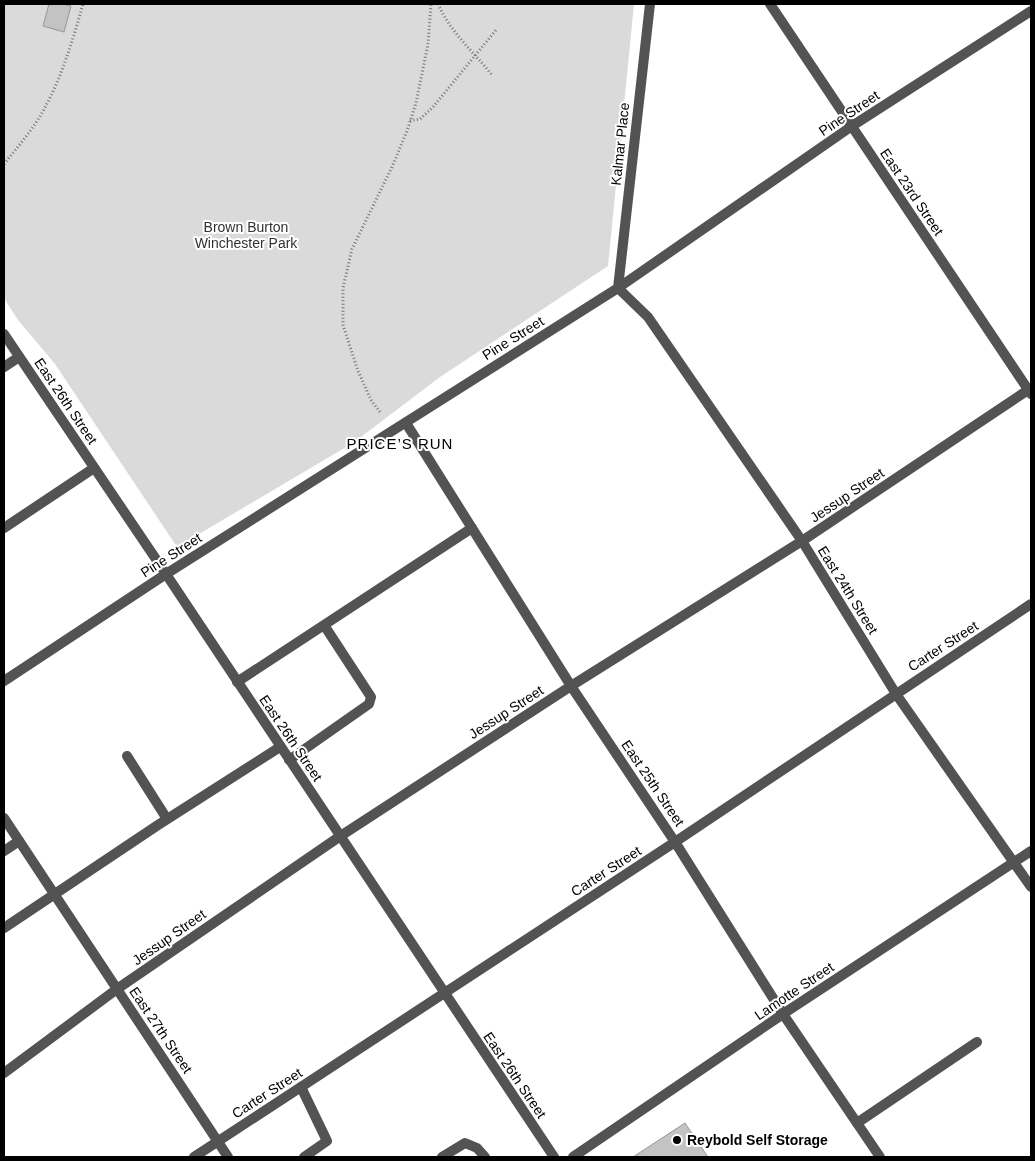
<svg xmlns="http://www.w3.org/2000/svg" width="1035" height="1161" font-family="Arial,sans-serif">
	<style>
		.green { fill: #dadada }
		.building { fill: #c3c3c3; stroke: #979797 }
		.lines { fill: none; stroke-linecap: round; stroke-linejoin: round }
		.path { stroke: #757575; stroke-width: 3; stroke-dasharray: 1 2.5; stroke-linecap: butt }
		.service { stroke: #535353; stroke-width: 10 }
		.minor { stroke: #535353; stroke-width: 10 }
		.poi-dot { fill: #000; stroke: #fff; stroke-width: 2 }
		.labels { text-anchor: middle; stroke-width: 4; stroke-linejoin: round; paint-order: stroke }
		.street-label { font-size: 14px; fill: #000; stroke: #fff }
		.park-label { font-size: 14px; fill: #313131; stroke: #fff }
		.poi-label { font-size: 14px; font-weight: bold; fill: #000; stroke: #fff; text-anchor: start }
		.neighbourhood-label { font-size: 15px; letter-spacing: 1px; fill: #000; stroke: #fff }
	</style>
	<rect width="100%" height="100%" fill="#fff"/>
	<path class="green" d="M4,4H634L608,266L440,377L353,443L177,547L55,364L18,320L4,298Z"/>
	<path class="building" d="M49,4H62L71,6L64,32L43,26Z
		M685,1123L708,1157H633Z"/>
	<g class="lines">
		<path class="path" d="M438,4C451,33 472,50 492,75
			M410,121L420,119L433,107L496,30
			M4,164C16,149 29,134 39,118C60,83 72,43 83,4
			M380,412L371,400L358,371L343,325V288L352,249L392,167L407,131L416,103L428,44L431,4"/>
		<path class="service" d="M4,528L94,468
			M237,682L472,528
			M127,756L167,819
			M289,760L369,704L371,697L324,625
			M4,851L19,841
			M4,928L158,825L280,747
			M301,1087L327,1141L304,1157
			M857,1123L977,1042
			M442,1157L465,1143L477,1148L485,1157"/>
		<path class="minor" d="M650,4L618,288L648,317L802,541L896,694L1031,887
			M770,4L1031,394
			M4,334L166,574L554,1157
			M4,367L19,357
			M406,423L571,686L675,842L783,1014L880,1157
			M4,681L166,574L618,288L852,126L1031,11
			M4,818L228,1157
			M4,1073L117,989L339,837L571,686L802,541L1031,388
			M194,1157L675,842L1031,604
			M573,1157L783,1014L1031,851"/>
	</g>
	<circle class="poi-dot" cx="677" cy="1140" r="5"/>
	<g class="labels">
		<g class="street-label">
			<text transform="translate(849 113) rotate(-34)" y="5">Pine Street</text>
			<text transform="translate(620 144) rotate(-84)" y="5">Kalmar Place</text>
			<text transform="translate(912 192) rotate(56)" y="5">East 23rd Street</text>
			<text transform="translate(513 338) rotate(-32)" y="5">Pine Street</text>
			<text transform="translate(66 401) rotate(56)" y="5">East 26th Street</text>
			<text transform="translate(847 495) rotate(-34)" y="5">Jessup Street</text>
			<text transform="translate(171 555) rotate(-33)" y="5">Pine Street</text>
			<text transform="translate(848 590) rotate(58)" y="5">East 24th Street</text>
			<text transform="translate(943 646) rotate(-33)" y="5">Carter Street</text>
			<text transform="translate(506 712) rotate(-33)" y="5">Jessup Street</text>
			<text transform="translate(291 738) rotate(56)" y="5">East 26th Street</text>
			<text transform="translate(653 783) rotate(56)" y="5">East 25th Street</text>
			<text transform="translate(606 871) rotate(-33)" y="5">Carter Street</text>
			<text transform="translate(169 937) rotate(-35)" y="5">Jessup Street</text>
			<text transform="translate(794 991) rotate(-34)" y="5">Lamotte Street</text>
			<text transform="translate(161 1030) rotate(56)" y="5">East 27th Street</text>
			<text transform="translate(515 1075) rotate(56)" y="5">East 26th Street</text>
			<text transform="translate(267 1093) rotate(-33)" y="5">Carter Street</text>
		</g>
		<g class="park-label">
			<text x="246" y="232">Brown Burton<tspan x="246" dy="16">Winchester Park</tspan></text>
		</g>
		<g class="poi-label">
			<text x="687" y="1145">Reybold Self Storage</text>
		</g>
		<g class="neighbourhood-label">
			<text x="400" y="449">PRICE’S RUN</text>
		</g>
	</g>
	<rect width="1035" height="1161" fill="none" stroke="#000000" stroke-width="10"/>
</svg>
